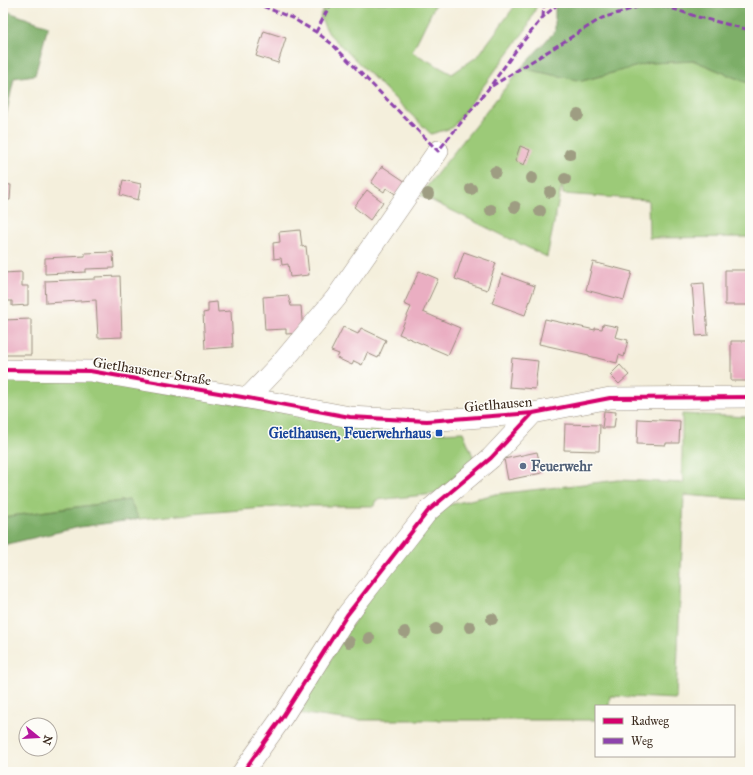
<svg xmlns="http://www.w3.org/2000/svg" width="753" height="775" font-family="'IM FELL Great Primer',serif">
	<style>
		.green { fill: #9cca78; stroke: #6c7a4b }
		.forest { fill: #7dae68; stroke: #5c6c43 }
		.building { fill: #eaaec2 }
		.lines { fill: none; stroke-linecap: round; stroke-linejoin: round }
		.minor-casing { stroke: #988c7d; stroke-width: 22 }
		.minor { stroke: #fff; stroke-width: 21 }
		.quiet { stroke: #8e44ad; stroke-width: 3; stroke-dasharray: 6 3; stroke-linecap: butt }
		.cycleway-casing { stroke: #fdfcf7; stroke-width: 6 }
		.cycleway { stroke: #d6006c; stroke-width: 4 }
		.tree { fill: #9e9d82 }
		.transit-dot { fill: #1a4fb4; stroke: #fdfcf7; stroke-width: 1.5 }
		.service-dot { fill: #5c6f8a; stroke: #fdfcf7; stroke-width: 1.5 }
		.labels { text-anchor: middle; stroke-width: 3; stroke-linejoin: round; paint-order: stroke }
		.street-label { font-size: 14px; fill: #3b2a1e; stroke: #fdfcf7 }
		.transit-label { font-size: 14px; font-weight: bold; fill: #164399; stroke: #fdfcf7; text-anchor: end }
		.service-label { font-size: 14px; font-weight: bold; fill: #4e5e75; stroke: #fdfcf7; text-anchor: start }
	</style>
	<rect width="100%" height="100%" fill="#fdfcf7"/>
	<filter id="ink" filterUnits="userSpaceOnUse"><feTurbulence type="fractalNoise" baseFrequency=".025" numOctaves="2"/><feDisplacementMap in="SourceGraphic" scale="8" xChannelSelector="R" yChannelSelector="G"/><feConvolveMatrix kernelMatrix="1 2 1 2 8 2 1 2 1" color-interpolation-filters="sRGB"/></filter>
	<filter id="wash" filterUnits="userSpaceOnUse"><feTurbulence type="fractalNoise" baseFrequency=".012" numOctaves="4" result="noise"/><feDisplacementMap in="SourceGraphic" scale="16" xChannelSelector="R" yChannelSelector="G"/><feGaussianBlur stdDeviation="0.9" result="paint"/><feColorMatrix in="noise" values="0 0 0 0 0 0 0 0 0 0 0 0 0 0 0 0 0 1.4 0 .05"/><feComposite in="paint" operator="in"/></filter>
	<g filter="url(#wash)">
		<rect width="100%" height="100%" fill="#f4efdc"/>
		<path class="green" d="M327,3H436L412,52L452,74L478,56L517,3H538L527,28L452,128L431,134L329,34L320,17Z
			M695,61L750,84V237L649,238L648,200L563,194L562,184L547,257L420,195L521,68L582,81L649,63Z
			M3,377L80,379L378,426V435L463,432L475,461L435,494L376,500L374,506H289L167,516L139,519L129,500L3,517Z
			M682,414L750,417V500L684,495L676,699L610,696L609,706H596V720H350L297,713L384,574L448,505L496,494L619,480L684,483L682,474Z"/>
		<path class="forest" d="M555,3H750V84L695,61L649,63L582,81L521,68L555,31Z
			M3,10L48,26L35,75L14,78L3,130Z
			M129,500L139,519L80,527L3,545V517Z"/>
		<g id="blocks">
			<path class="building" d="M264,31L286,38L278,63L256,56Z
				M520,146L530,150L524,165L515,161Z
				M382,166L406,182L397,195L386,188L384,192L371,183Z
				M123,180L141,184L138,200L120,195Z
				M3,184L11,185L10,200H3Z
				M367,190L383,202L370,220L354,207Z
				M300,230L302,247L306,246L309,275L290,277L288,264L282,265L281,258L274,259L273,243L280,242L279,232Z
				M113,252L114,268L86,269V272L45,274V258L85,256V253Z
				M464,252L496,263L487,290L455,279Z
				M593,262L632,272L624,300L586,290Z
				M725,270H750V305H725Z
				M419,271L438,279L423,312L460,328L448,355L399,334L411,307L404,304Z
				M22,272V286H28V305L12,306V301H3V273Z
				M502,274L535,286L525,315L492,303Z
				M120,276L122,337L98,338L96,300L46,303L45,281L95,279V277Z
				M704,283L708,335L696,336L692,284Z
				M288,295L291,306H301L303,333L286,334V329L265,330L263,297Z
				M217,302L218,312L231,311L233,347L205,349L203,313L208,312V303Z
				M31,319V355H3V320Z
				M545,319L595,330V328L602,329L603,324L618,327L615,337L628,340L624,357L619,355L617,363L589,356V355L539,344Z
				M343,327L358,334L361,328L386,340L378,358L367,353L362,365L354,361L352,365L337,358L339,354L331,351Z
				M731,341H750V381H731Z
				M512,358L538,361L535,389L509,387Z
				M620,365L629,375L619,384L610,375Z
				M604,411L616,412L614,428H602Z
				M638,419L680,421L679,443H666V445L637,444Z
				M565,424L600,425L599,451L564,450Z
				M537,452L542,473L508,480L504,459Z"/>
		</g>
	</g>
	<g filter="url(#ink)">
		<use href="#blocks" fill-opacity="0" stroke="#988c7d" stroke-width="1"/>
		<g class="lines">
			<defs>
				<path id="minor" d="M3,370L90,371L248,398L350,417L427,421L533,413L610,398L750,397
					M248,398L284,360L336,298L438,151
					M243,772L283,716L347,615L428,511L491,458L533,413"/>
			</defs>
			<use href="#minor" class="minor-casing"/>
			<use href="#minor" class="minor"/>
			<path class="quiet" d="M255,3L292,18L316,32L332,44L438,151L489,88L517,49L543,17L559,3
				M655,3L698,17L750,30
				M543,17L544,3
				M316,32L331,3
				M492,86L602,18L651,3"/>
			<defs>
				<path id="cycleway" d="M3,370L90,371L248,398L350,417L427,421L533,413L610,398L750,397
					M243,772L283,716L347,615L428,511L491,458L533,413"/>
			</defs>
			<use href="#cycleway" class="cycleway-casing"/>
			<use href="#cycleway" class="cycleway"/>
		</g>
		<g class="tree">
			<circle cx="578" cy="115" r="6"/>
			<circle cx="570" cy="154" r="6"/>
			<circle cx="495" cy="172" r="6"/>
			<circle cx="532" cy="178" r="6"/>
			<circle cx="565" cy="179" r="6"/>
			<circle cx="471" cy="189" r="6"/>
			<circle cx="550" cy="192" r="6"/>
			<circle cx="428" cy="194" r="6"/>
			<circle cx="515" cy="207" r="6"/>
			<circle cx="491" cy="210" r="6"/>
			<circle cx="540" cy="211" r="6"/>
			<circle cx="492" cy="619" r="6"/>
			<circle cx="470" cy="627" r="6"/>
			<circle cx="436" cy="629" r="6"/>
			<circle cx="405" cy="632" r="6"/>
			<circle cx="369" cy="638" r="6"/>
			<circle cx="349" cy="642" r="6"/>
		</g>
	</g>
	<rect class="transit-dot" x="435" y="429" width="8" height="8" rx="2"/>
	<circle class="service-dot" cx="523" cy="466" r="4"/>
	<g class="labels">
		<g class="street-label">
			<text transform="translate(152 371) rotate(9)" y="5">Gietlhausener Straße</text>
			<text transform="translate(498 404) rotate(-5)" y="5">Gietlhausen</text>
		</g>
		<g class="transit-label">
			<text x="431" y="438">Gietlhausen, Feuerwehrhaus</text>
		</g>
		<g class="service-label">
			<text x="531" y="471">Feuerwehr</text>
		</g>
	</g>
	<rect width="753" height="775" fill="none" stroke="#fdfcf7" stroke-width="16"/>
	<rect x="595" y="705" width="140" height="52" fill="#fdfcf7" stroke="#afa8a0"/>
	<rect x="603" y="718" width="20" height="6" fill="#d6006c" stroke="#afa8a0"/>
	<text x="631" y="725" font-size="12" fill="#3b2a1e">Radweg</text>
	<rect x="603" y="738" width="20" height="6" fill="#8e44ad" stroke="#afa8a0"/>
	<text x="631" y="745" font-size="12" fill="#3b2a1e">Weg</text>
	<g transform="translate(38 737) rotate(108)"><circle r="19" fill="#fdfcf7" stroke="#afa8a0"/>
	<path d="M0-3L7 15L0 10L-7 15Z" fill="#b5179e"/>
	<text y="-6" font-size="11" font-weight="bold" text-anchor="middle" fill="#3b2a1e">N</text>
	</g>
</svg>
